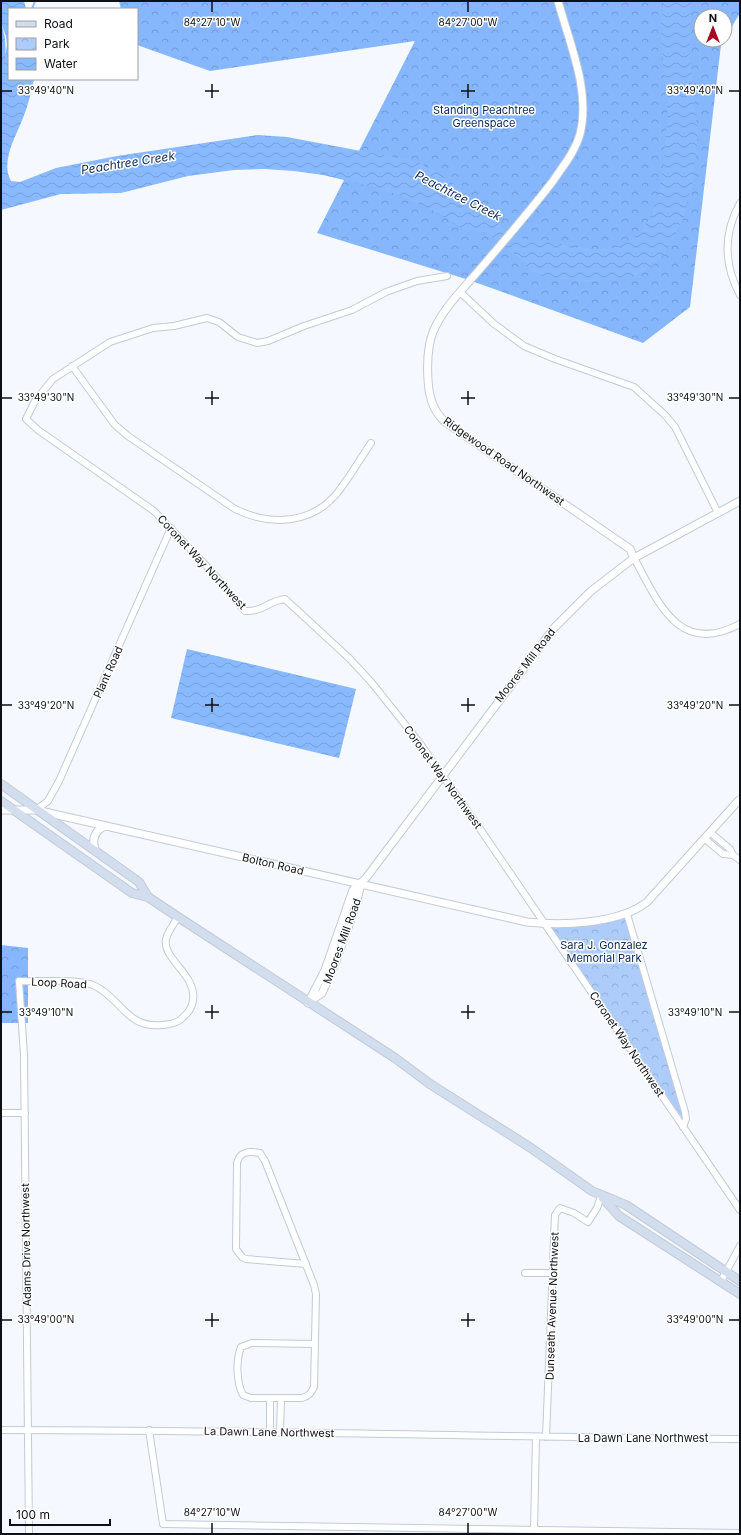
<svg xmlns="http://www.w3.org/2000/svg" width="741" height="1535" font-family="Inter,sans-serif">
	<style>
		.forest { fill: url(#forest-crowns) }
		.park { fill: url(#park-crowns) }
		.water { fill: url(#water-waves) }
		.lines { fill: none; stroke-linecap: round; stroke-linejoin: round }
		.stream { stroke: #89b9ff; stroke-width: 2 }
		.minor-casing { stroke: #c1cad8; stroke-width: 8 }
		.tertiary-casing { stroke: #c1cad8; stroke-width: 9 }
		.secondary-casing { stroke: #c1cad8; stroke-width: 10 }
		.minor { stroke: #fff; stroke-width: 6 }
		.tertiary { stroke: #fff; stroke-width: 7 }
		.secondary { stroke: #d2dded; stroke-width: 8 }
		.ticks { fill: none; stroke: #0d1015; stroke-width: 1.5 }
		.labels { text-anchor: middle; stroke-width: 3; stroke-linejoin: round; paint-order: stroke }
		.park-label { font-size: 11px; fill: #092852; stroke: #fff }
		.street-label { font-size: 11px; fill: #0d1015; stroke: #fff }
		.water-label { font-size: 12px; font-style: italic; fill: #0c2a55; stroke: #fff }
		.ticks-label { font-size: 10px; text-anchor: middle; fill: #0d1015; stroke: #fff; stroke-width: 3; stroke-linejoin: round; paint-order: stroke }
	</style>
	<defs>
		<pattern id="forest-crowns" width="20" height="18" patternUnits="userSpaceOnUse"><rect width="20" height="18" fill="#86b6fc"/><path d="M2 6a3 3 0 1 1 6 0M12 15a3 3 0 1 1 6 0" fill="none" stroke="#729bd7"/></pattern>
		<pattern id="park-crowns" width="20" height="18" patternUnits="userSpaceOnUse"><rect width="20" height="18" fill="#aeccf9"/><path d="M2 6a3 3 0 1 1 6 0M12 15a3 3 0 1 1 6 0" fill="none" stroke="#94aed5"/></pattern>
		<pattern id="water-waves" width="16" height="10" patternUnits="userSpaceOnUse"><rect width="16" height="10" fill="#89b9ff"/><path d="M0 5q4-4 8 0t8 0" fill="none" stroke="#759eda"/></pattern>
	</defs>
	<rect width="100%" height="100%" fill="#f5f9ff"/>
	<path class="forest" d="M119,1H740V13L725,38V16H701V40H724L721,45L690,307L643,343L469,280L317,233L415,41L210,71L137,45V9H121Z
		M1,23C8,42 6,59 1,79Z
		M1,945L28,948V1023H1Z"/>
	<path class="park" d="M627,914L685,1122L545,924Z"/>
	<path class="water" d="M1,1H24L26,9H9V79H34C31,92 28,106 23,118C16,136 0,162 11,181L20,182L56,168L117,156L258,135L287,137L414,161C434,168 454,183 470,197C487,213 501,232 525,239C533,241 543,240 552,242C569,246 588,250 606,249C652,245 661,192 664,155C665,137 669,118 667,100C664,67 658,35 664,1H691L689,51L698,134L693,181L683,220L664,255L650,268L632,277L622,279L582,282L553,278L534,272L513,253L489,234L463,229L429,208L402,196L373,187L323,175L294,171L264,169L234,170L188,176L121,193L61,194L1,210V79L7,45L6,36L1,23Z
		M187,649L356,689L339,758L171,718Z"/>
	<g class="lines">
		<path class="stream" d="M32,9L35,1"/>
		<defs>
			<path id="minor" d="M740,203C723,234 724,265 740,295
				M447,276L417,281L386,292L352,310L304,326L268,341L257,343L238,337L219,322L207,318L174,326L153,328L110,342L53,379L35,401L26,419L38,430L154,511L214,574L245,611C263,612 268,601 285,599L350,659L372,683L419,742L476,823L740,1210
				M460,292L493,323L524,346L555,359L634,387L665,415L675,427L718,513
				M72,366L115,425L128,436L235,509C270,526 312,525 338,492C350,477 360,459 371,443
				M634,558C658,602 679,657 740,624
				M36,810L48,801L59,781L171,528
				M711,833L730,849L733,855
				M705,839L723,854L733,855L740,860
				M627,914L685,1112L686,1119L683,1127
				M1,1113H25
				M306,1264L246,1259L242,1257L236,1249L237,1163C240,1151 249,1151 260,1153L265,1161L314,1285L316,1294L314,1387C311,1393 309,1396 302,1398H251L243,1395C236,1382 236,1360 241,1347L252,1343L315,1344
				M525,1273H553
				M721,1281L740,1246
				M1,1430C247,1430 494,1437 740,1439
				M149,1430L163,1524L740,1533
				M270,1432V1398
				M280,1433L281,1398
				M546,1437L555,1215L560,1208L574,1213L588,1222L597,1208L601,1196
				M534,1531L536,1437
				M29,1534L24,1055L19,981C38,982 79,978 95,986C122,999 126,1029 163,1025C169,1024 175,1024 180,1020C187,1014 192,1009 193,1000C197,975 162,959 166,939C168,931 174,924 178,917"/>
			<path id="tertiary" d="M558,1C569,42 591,91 580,134C575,152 563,166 553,181C530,211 505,240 480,269C463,289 443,308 433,332C427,347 427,363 428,380C429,396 432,409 444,421L630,549L634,558
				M1,810H36L527,922C562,926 619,924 647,902L739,800
				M96,852C91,840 94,831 105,826
				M309,1002L322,993L334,966L355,908L361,884
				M308,1003L325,970L353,890L366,878L554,628L591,591L634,558L740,501"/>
			<path id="secondary" d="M1,784L139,882L148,897L178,917L395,1058L430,1084L531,1148L592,1191L626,1205L740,1281
				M1,801L132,893L148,897
				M603,1198L619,1216L740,1294"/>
		</defs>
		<use href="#minor" class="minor-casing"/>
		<use href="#tertiary" class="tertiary-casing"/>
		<use href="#secondary" class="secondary-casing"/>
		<use href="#minor" class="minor"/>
		<use href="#tertiary" class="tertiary"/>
		<use href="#secondary" class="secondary"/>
	</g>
	<path class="ticks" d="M212,2V12M468,2V12M212,84V98M468,84V98M2,91H12M205,91H219M461,91H475M729,91H739M212,391V405M468,391V405M2,398H12M205,398H219M461,398H475M729,398H739M212,698V712M468,698V712M2,705H12M205,705H219M461,705H475M729,705H739M212,1005V1019M468,1005V1019M2,1012H12M205,1012H219M461,1012H475M729,1012H739M212,1313V1327M468,1313V1327M2,1320H12M205,1320H219M461,1320H475M729,1320H739M212,1523V1533M468,1523V1533"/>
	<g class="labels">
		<g class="park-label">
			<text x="484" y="114">Standing Peachtree<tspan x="484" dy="13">Greenspace</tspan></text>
			<text x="604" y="949">Sara J. Gonzalez<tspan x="604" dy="13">Memorial Park</tspan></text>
		</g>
		<g class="street-label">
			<text transform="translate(504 461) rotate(35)" y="4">Ridgewood Road Northwest</text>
			<text transform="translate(202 562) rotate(47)" y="4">Coronet Way Northwest</text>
			<text transform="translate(525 665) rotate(-52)" y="4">Moores Mill Road</text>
			<text transform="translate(108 672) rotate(-66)" y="4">Plant Road</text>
			<text transform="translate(443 777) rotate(54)" y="4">Coronet Way Northwest</text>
			<text transform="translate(273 864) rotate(13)" y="4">Bolton Road</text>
			<text transform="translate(342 941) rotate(-70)" y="4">Moores Mill Road</text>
			<text transform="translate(59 983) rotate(3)" y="4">Loop Road</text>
			<text transform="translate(627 1044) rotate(56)" y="4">Coronet Way Northwest</text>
			<text transform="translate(26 1245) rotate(-91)" y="4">Adams Drive Northwest</text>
			<text transform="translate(552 1306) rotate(-88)" y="4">Dunseath Avenue Northwest</text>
			<text transform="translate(269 1432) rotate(1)" y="4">La Dawn Lane Northwest</text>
			<text x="643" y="1442">La Dawn Lane Northwest</text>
		</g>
		<g class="water-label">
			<text transform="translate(128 163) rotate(-9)" y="4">Peachtree Creek</text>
			<text transform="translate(458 196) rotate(27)" y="4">Peachtree Creek</text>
		</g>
	</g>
	<g class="ticks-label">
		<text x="212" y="26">84°27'10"W</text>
		<text x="468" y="26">84°27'00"W</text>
		<text x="46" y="94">33°49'40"N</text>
		<text x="695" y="94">33°49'40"N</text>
		<text x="46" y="401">33°49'30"N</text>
		<text x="695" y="401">33°49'30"N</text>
		<text x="46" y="709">33°49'20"N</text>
		<text x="695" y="709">33°49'20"N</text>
		<text x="46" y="1016">33°49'10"N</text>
		<text x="695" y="1016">33°49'10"N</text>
		<text x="46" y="1323">33°49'00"N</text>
		<text x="695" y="1323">33°49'00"N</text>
		<text x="212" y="1516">84°27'10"W</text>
		<text x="468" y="1516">84°27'00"W</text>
	</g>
	<rect width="741" height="1535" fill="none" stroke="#0d1015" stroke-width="4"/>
	<rect x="8" y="8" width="130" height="72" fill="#ffffff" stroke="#9e9fa1"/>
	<rect x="16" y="21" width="20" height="6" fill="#d2dded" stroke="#9e9fa1"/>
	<text x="44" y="28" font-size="12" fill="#0d1015">Road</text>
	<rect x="16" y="38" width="20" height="12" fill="url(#park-crowns)" stroke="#9e9fa1"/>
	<text x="44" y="48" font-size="12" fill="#0d1015">Park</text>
	<rect x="16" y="58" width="20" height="12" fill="url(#water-waves)" stroke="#9e9fa1"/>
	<text x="44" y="68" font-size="12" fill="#0d1015">Water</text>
	<g transform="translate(713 28)"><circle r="19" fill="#ffffff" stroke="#9e9fa1"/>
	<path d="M0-3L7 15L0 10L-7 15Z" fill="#a40920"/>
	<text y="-6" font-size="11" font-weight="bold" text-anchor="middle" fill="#0d1015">N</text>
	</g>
	<path d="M10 1519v6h100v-6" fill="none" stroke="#0d1015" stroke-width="2"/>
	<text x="16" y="1519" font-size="12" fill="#0d1015" stroke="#ffffff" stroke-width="3" paint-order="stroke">100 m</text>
</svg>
